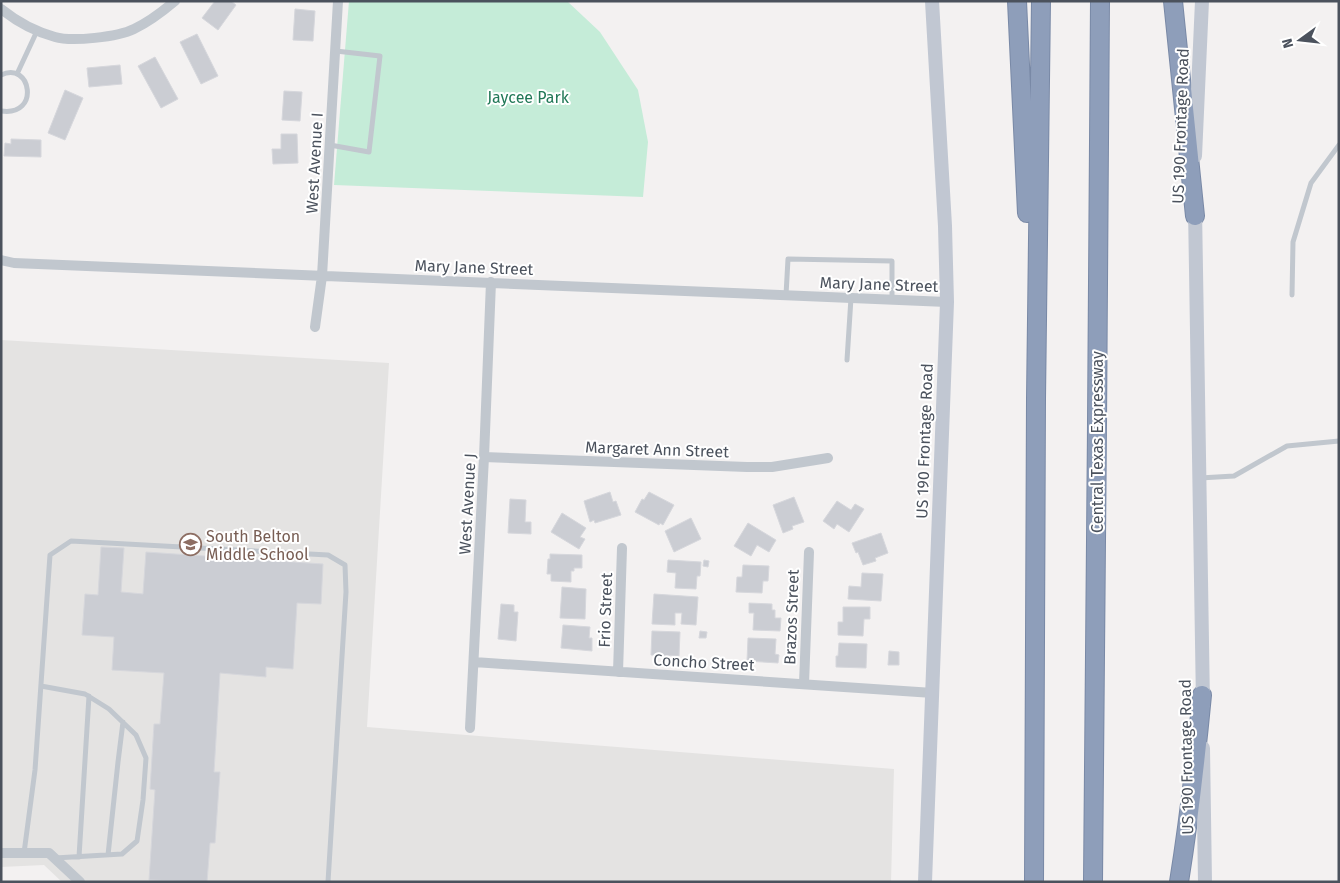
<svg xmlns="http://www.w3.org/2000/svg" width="1340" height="883" font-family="'Fira Sans',sans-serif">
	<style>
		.education { fill: #e4e3e2 }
		.green { fill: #c5ecd8 }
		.building { fill: #cbcdd3; stroke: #d6d7dc }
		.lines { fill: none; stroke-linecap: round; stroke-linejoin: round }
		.motorway-casing { stroke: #7989a6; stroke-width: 20 }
		.service { stroke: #c1c7ce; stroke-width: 5 }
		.minor { stroke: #c1c7ce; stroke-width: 10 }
		.secondary { stroke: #c1c7d2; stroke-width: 14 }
		.motorway { stroke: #8e9eba; stroke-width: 18 }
		.labels { text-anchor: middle; stroke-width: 4; stroke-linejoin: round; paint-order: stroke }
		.park-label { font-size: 16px; fill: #217857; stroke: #fff }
		.street-label { font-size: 16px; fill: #4b525d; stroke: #fff }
		.education-label { font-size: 16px; fill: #785e54; stroke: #fff; text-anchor: start }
	</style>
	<rect width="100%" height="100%" fill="#f3f1f1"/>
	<path class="education" d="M1,340L389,363L367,727L894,769L891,882H62L44,865L1,867Z"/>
	<path class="green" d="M349,1H567L600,32L638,90L648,142L643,197L334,185Z"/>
	<path class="building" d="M215,1H231L236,5L218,30L202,18Z
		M295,9L315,11L313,41L293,40Z
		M197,34L218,76L201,84L180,42Z
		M155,57L178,99L161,108L138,66Z
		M120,65L122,84L89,87L87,68Z
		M65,90L83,98L65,140L48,133Z
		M284,91L302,92L300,121L282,120Z
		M281,134H297L298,163L273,164L272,149H281Z
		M11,139L41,140V157L4,156L5,143L11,144Z
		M610,492L613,502L616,501L621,515L595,523L594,520L590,522L584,501Z
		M649,492L674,505L663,525L660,523L659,525L635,512L642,499L644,500Z
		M794,497L804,522L792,526L793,529L783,533L773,505Z
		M510,499L526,500L525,522H531V534L508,533Z
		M837,501L851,510L855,504L864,509L849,532L837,524L834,529L823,521Z
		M562,513L586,528L580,537L585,539L579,549L551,532Z
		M691,518L701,539L674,552L665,531Z
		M748,523L776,540L769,552L757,545L751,556L734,546Z
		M881,533L888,553L875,558L876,561L863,565L858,552L856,553L852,543Z
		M101,547L124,548L121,592L143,594L146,552L323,564L321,604L297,603L293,669L266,667V677L220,673L214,772H220L215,843H210L207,882L149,880L155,790L150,789L154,724H160L164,673L112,670L114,637L82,635L85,594L98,595Z
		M550,554L582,555V568H574V571H571V582L551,581V574H547L548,559H550Z
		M668,560L701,562L700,576H697L696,589L675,588L676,573L667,572Z
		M704,560L709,561L708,567L703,566Z
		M743,565L769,566L768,581H763L762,593L736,592L737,577H742Z
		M862,573L883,574L881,601L848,599L849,586L861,587Z
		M562,587L586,589L585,619L560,618Z
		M654,594L698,597L696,625L681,624L682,613H675V625L652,624Z
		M749,603L772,604V610H775V618H781L780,631L753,630L754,613H749Z
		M501,604L514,605V612H518L516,641L498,639Z
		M843,607H870V619H864L863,636L838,635V622H843Z
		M563,625L590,627L589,638H592V651L561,648Z
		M652,631L680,632L679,656L651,655Z
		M700,631L707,632L706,638H699Z
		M748,638L776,639L775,654L779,655L778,663L747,661Z
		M839,643L867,644L866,668L836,667V656H838Z
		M889,651L899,652V665H888Z"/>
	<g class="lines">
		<defs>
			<path id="motorway" d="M1017,1L1027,213
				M1173,1L1195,216
				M1034,882L1036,399L1041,1
				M1093,882C1097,588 1097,295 1100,1
				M1179,882C1189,820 1196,758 1202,695"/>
		</defs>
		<use href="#motorway" class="motorway-casing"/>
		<path class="service" d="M17,74L37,31
			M1,75C31,60 41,117 1,111
			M330,145L369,152L380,56L336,51
			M786,295L788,259L892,261V300
			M1292,295L1293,242L1311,183L1339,145
			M847,360L851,298
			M1200,478L1234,476L1287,446L1339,441
			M41,686L85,694L109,709L136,735L146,758L143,800L137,841L122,854L55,858
			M24,853L35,770L50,555L71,541L328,555L345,565L346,592L328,882
			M108,855L118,762L123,722
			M79,857L89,696"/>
		<path class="minor" d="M1,9C16,21 36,32 55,37C72,42 118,37 134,29C149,22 162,12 175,1
			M1,260L14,263L947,302
			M315,327L322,276L338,1
			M484,457L747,467H772L828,458
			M474,662L933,693
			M618,672L622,548
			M804,684L809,552
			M470,728L484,457L491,282
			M1,853H49L80,882"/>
		<path class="secondary" d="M1195,156L1202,1
			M1195,208L1203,704
			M1203,748L1205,882
			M925,882L947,302L945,226L932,1"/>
		<use href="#motorway" class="motorway"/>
	</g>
	<defs>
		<symbol id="school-ring" viewBox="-11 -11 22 22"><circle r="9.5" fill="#fff" stroke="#8d6e63" stroke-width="1.5"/><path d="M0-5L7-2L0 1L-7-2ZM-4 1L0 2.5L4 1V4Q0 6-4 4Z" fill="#8d6e63"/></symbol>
	</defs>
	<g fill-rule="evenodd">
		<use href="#school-ring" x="178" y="532" width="25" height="25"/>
	</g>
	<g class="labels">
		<g class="park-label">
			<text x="528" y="103">Jaycee Park</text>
		</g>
		<g class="street-label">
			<text transform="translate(1180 126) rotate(-88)" y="6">US 190 Frontage Road</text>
			<text transform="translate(314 163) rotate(-87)" y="6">West Avenue I</text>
			<text transform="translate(474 267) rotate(2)" y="6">Mary Jane Street</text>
			<text transform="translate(879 284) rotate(2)" y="6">Mary Jane Street</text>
			<text transform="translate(924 441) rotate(-88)" y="6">US 190 Frontage Road</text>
			<text transform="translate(1097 442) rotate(-90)" y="6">Central Texas Expressway</text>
			<text transform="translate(657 449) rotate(2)" y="6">Margaret Ann Street</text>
			<text transform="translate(467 504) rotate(-87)" y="6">West Avenue J</text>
			<text transform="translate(605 610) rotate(-88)" y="6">Frio Street</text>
			<text transform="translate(791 617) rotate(-88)" y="6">Brazos Street</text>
			<text transform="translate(704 662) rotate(3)" y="6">Concho Street</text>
			<text transform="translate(1186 757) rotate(-91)" y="6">US 190 Frontage Road</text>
		</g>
		<g class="education-label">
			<text x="206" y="542">South Belton<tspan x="206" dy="18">Middle School</tspan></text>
		</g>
	</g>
	<rect width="1340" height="883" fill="none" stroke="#4b525d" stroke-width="5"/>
	<g transform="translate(1300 40) rotate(255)" stroke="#ffffff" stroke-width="4" paint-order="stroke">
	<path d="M0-4L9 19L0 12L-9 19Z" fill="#4b525d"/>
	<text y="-8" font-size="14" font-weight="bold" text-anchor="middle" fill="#4b525d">N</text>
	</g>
</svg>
